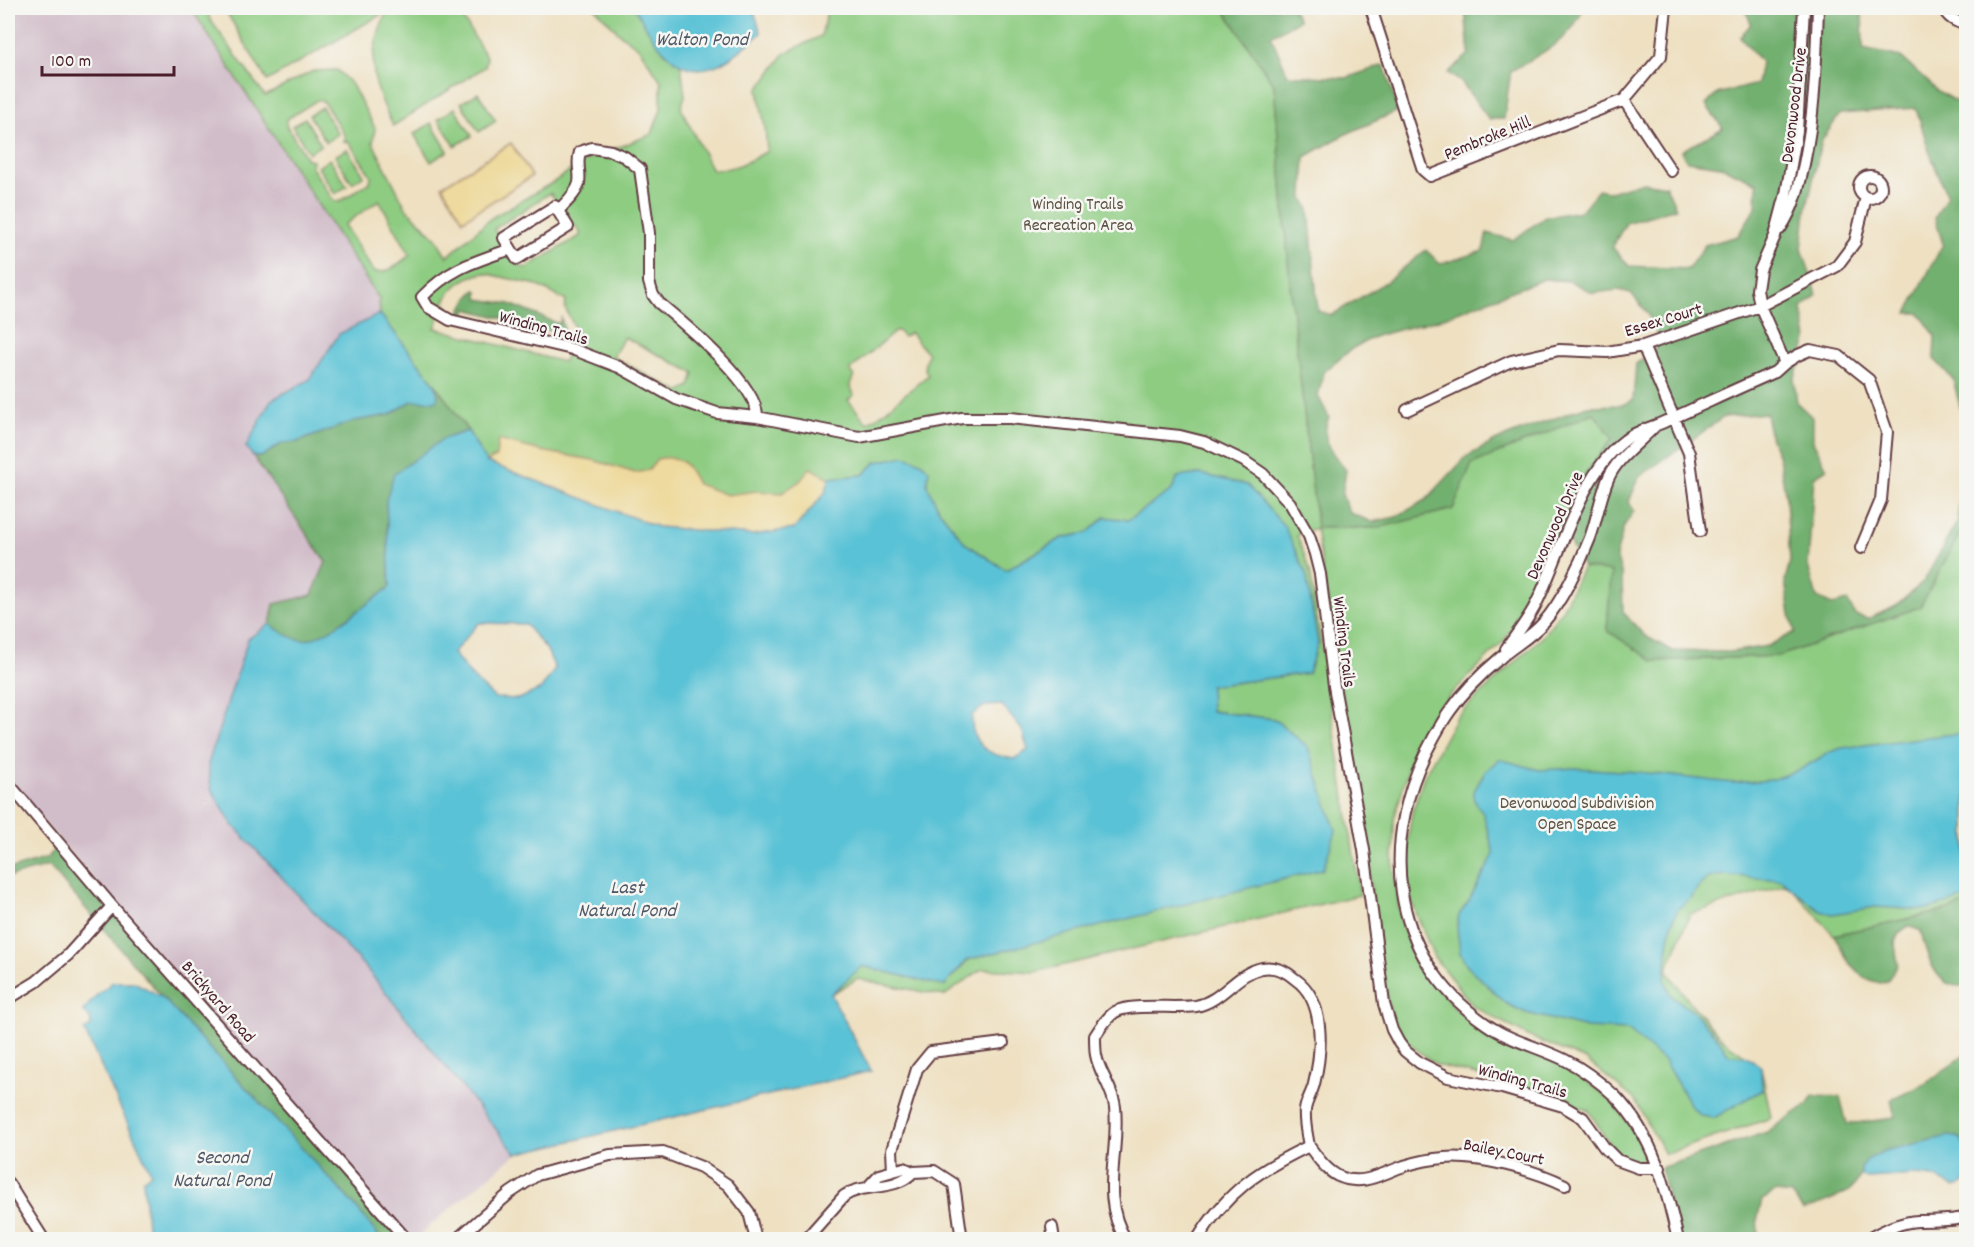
<svg xmlns="http://www.w3.org/2000/svg" width="1974" height="1247" font-family="Dekko,sans-serif">
	<style>
		.industrial { fill: #d1bdc9 }
		.green { fill: #8ecc82; stroke: #6c7656; stroke-width: 1.5; fill-rule: evenodd }
		.forest { fill: #72b070; stroke: #5e684e; stroke-width: 1.5; fill-rule: evenodd }
		.sand { fill: #eeda9e; stroke: #9c7c64; stroke-width: 1.5 }
		.water { fill: #5ac2d6; stroke: #527080; stroke-width: 1.5; fill-rule: evenodd }
		.lines { fill: none; stroke-linecap: round; stroke-linejoin: round }
		.minor-casing { stroke: #633c42; stroke-width: 14 }
		.minor { stroke: #fff; stroke-width: 10 }
		.labels { text-anchor: middle; stroke-width: 5; stroke-linejoin: round; paint-order: stroke }
		.street-label { font-size: 18px; fill: #4a1f2b; stroke: #f6f6f2 }
		.park-label { font-size: 18px; fill: #5e5345; stroke: #f6f6f2 }
		.water-label { font-size: 20px; font-style: italic; fill: #505867; stroke: #f6f6f2 }
	</style>
	<rect width="100%" height="100%" fill="#f6f6f2"/>
	<filter id="ink" filterUnits="userSpaceOnUse"><feTurbulence type="fractalNoise" baseFrequency=".0167" numOctaves="2"/><feDisplacementMap in="SourceGraphic" scale="12" xChannelSelector="R" yChannelSelector="G"/><feConvolveMatrix kernelMatrix="1 2 1 2 8 2 1 2 1" color-interpolation-filters="sRGB"/></filter>
	<filter id="wash" filterUnits="userSpaceOnUse"><feTurbulence type="fractalNoise" baseFrequency=".008" numOctaves="4" result="noise"/><feDisplacementMap in="SourceGraphic" scale="24" xChannelSelector="R" yChannelSelector="G"/><feGaussianBlur stdDeviation="1.35" result="paint"/><feColorMatrix in="noise" values="0 0 0 0 0 0 0 0 0 0 0 0 0 0 0 0 0 1.4 0 .05"/><feComposite in="paint" operator="in"/></filter>
	<g filter="url(#wash)">
		<rect width="100%" height="100%" fill="#eee0c1"/>
		<path class="industrial" d="M8,8H191L379,299L380,314L339,334L309,380L271,400L246,446L326,562L312,595L274,604L270,624L248,639L232,824L366,968L516,1154L425,1230L417,1239H407L8,781Z"/>
		<path class="green" d="M191,8H209V18L265,96L313,71L337,70L352,85L375,128L373,143L406,208L436,238L447,257L491,218L552,183L584,161L652,134L661,109V81L639,48L620,34L595,8H634L665,53L681,65L685,96L681,108L712,170C733,170 749,162 767,151L765,127L758,90L785,53L821,36L828,8H1223L1274,85L1291,296L1317,528H1377L1452,509L1471,464L1594,413L1613,438L1574,488L1563,531L1535,592L1503,642L1450,695L1413,752L1394,819L1393,865L1401,923L1417,962L1457,1011L1511,1045L1568,1067L1611,1100L1644,1145L1645,1162L1626,1160L1613,1150L1589,1111L1545,1093L1437,1065L1403,1039L1393,1024L1382,975L1369,873L1316,528L1297,535L1310,571L1360,895L1035,972L982,969L944,996L857,979L831,994L862,966L944,986L967,961L1274,719L1211,711L1209,686L1308,673L1318,643L1306,573L1200,474L1178,477L1172,490L1128,520L1105,517L1087,533L1062,538L1006,570L966,544L939,510L927,485L876,462L863,475L830,478L794,529L486,462L468,431L435,384L380,314L379,299ZM317,100L323,101L345,136L343,141L349,142L371,176L370,182L339,202L333,200L311,166L313,160L307,159L286,125L287,119ZM550,193L580,232V236L526,268L515,264L494,229ZM379,200L410,255C399,263 387,276 373,271L344,225ZM484,273L537,285L566,301L565,308L578,335L563,362L435,328L441,312L446,313L448,306L444,303C453,285 464,277 484,273ZM897,330L904,337L910,332L928,354C924,363 923,367 928,375L879,416L867,423L848,400L854,395L850,385L854,375L850,370ZM624,337L694,373L690,386L679,392L613,357Z
			M237,8H379L382,14L267,81L227,13Z
			M390,8H457L487,58L485,67L393,126C377,92 366,70 379,32C382,23 384,15 390,8Z
			M478,93L496,121L479,132L461,103Z
			M322,107L338,134L326,142L309,115Z
			M455,108L472,136L455,146L438,119Z
			M305,118L321,145L309,153L292,126Z
			M431,123L448,151L431,162L414,134Z
			M1966,147V267L1964,255L1965,149Z
			M347,149L364,175L352,183L335,156Z
			M330,159L347,186L335,194L318,167Z
			M1966,522V903L1952,909L1834,935L1788,884L1690,914L1667,970L1688,1000L1723,1040L1761,1067L1771,1118L1665,1154L1634,1099L1586,1060L1530,1037L1473,1006L1434,957L1409,895L1406,852L1412,813L1424,776L1456,717L1540,639L1561,612L1583,567L1612,572L1607,630L1653,661L1779,656L1920,607Z"/>
		<path class="forest" d="M1223,8H1292L1299,20L1271,36L1288,75L1346,78L1384,65L1398,111L1344,135L1305,157L1303,197L1309,210L1318,311L1332,315L1386,282L1426,250L1440,264L1483,251L1487,233L1513,240L1545,217L1581,211L1599,189L1610,192L1643,182L1666,186L1676,208L1626,223L1612,247L1629,266L1688,269L1705,245L1738,236L1756,207L1757,183L1720,166L1687,161L1681,151L1723,128L1706,105L1717,94L1757,84L1761,62L1740,37L1751,24L1745,8H1862L1863,49L1901,57L1938,91L1966,108L1964,255L1966,267V522L1920,607L1779,656L1653,661L1607,630L1611,572L1583,567L1563,531L1574,488L1613,438L1594,413L1472,464L1453,509L1377,528H1317L1291,296L1274,85ZM1916,108L1929,151L1947,196L1935,218L1943,244L1907,313H1919L1935,335L1934,359L1953,379L1963,418L1958,520L1924,581L1896,606L1868,619L1855,615L1848,601L1832,605L1817,598L1808,566L1814,477L1827,469L1813,441V418L1797,403L1794,380L1807,340L1802,308L1817,295L1802,249L1806,211L1822,140L1840,114ZM1544,279L1570,281L1593,293L1618,290L1631,293L1647,313L1657,335L1655,349L1636,364L1633,400L1622,405L1587,406L1497,440L1466,457L1426,500L1396,517L1372,522L1350,513L1342,495L1346,470C1332,454 1319,439 1329,417L1318,396L1324,372L1353,348L1376,336L1439,319ZM1766,413L1770,436L1779,457L1786,499L1790,561L1785,581L1790,614L1795,632L1768,646L1729,652L1673,651L1645,636L1623,612L1622,575L1616,556L1624,526L1634,511L1629,502L1639,477L1724,417Z
			M1465,8H1583C1573,40 1538,55 1511,71L1504,119H1489L1462,83L1448,73L1469,54Z
			M476,290L478,291V299L510,304L559,324L561,318L568,343L563,342L564,334L467,309L464,317L458,315L468,298Z
			M435,384L468,431L443,439L386,500L390,587C372,600 325,640 303,640C291,639 279,631 270,624L274,604L312,595L326,562L253,456L261,457L283,443L297,442L354,421L389,415L412,401L438,396Z
			M58,843L407,1239H381L355,1206L162,997L49,866L8,877V870L48,858Z
			M1966,903V986C1962,986 1956,986 1952,985C1932,979 1925,948 1921,931L1909,926C1890,936 1895,945 1898,964L1887,981L1880,983L1866,979L1850,964L1834,935L1952,909Z
			M1966,1054V1148L1960,1138L1934,1139L1906,1147L1884,1151L1861,1167C1862,1195 1824,1202 1803,1210L1791,1194L1775,1192L1762,1200L1757,1220L1759,1239H1678L1660,1168L1767,1132L1808,1104L1813,1096L1840,1097L1847,1124L1895,1118L1891,1100L1925,1084Z"/>
		<path class="sand" d="M511,143L532,176L463,220L442,186Z
			M498,440L541,451L593,460L635,473L649,470L657,459C681,454 687,464 697,484L727,495L757,491L782,493L800,481L810,468L830,478L825,493L794,529L752,535L658,527L486,462L496,457Z"/>
		<path class="water" d="M634,8H753L761,33C732,58 700,88 666,53C653,41 644,22 634,8Z
			M380,314L435,384L438,396L436,401H412L389,415L354,421L297,442L283,443L261,457L253,456L246,447L271,400L309,380L339,334Z
			M468,431L486,462L658,527L752,535L794,529L825,493L830,478L863,475L876,462L905,456L921,462L929,470L927,485L939,510L966,544L1006,570L1062,538L1087,533L1105,517L1128,520L1172,490L1178,477L1200,474L1247,485L1284,526L1306,573L1318,643L1308,673L1210,686L1211,711L1274,719L1308,747L1336,831L1323,869L967,960L944,986L862,966L831,994L871,1071L516,1154L366,968L232,824L211,789L208,764L248,639L270,624C279,631 291,639 303,640C324,640 372,600 390,587L386,500L394,474L443,439ZM479,623L525,624L547,650L555,669L541,689L519,699L495,698L473,678L453,653ZM1002,705L1022,730L1028,750L1014,759C987,755 970,745 972,715L985,706Z
			M1966,734V898L1924,910L1875,907L1833,914L1820,911L1781,880L1723,875L1708,878L1698,887L1692,897L1678,909L1672,922L1667,951L1665,981L1670,994L1696,1014L1716,1036L1729,1055L1747,1056L1761,1067L1762,1090L1714,1118L1701,1116L1691,1106L1664,1061L1628,1030L1587,1028L1526,1013L1507,1004L1467,966L1460,953L1457,927L1459,915L1469,901L1494,854L1483,813L1474,800V791L1485,772L1499,759L1539,770L1575,768L1638,772L1733,783L1771,780L1801,769L1830,752L1842,748L1944,735Z
			M113,982H134L162,997L355,1206L381,1239H148L143,1180L151,1173L84,1030L91,1026L90,1018L83,1011L98,994Z
			M1949,1136L1960,1138L1966,1148V1180L1961,1185L1954,1187L1934,1177L1914,1175L1868,1178L1861,1176V1167L1867,1160L1884,1151Z"/>
	</g>
	<g filter="url(#ink)">
		<g class="lines">
			<defs>
				<path id="minor" d="M1371,8L1423,170L1430,176L1624,100L1661,56L1666,8
					M1944,8C1946,17 1957,23 1966,24
					M1624,100L1671,171
					M1859 187a11 11 0 1 1 22 0a11 11 0 1 1-22 0Z
					M555,206L568,227L517,259L504,238Z
					M558,211C565,203 577,193 579,183C581,172 576,163 580,152L592,148L611,151L625,157L640,169L649,233V282L653,295L659,303C683,323 759,385 757,417
					M1780,229C1794,208 1799,188 1804,164C1815,112 1816,61 1818,8
					M511,249C474,262 450,268 422,297L428,307L450,320L572,349L619,367L676,399L717,413L757,417L859,437L962,418H1010L1180,436L1204,442L1244,461L1263,474L1290,503L1309,536L1315,554L1320,574L1334,686L1364,850L1384,1004L1392,1030L1399,1043L1405,1051L1420,1063L1448,1077L1502,1088L1563,1106L1583,1118L1604,1147L1617,1160L1639,1168H1660
					M1643,346L1689,453L1700,531
					M1785,363L1798,355L1810,350L1839,356L1869,380L1887,432L1881,500L1861,548
					M1407,410L1511,361L1559,350L1607,352L1643,346L1760,306L1837,266L1855,242L1866,197
					M1655,426C1639,443 1617,458 1608,479C1600,498 1597,519 1590,538C1580,564 1561,603 1543,623C1530,638 1513,646 1499,659C1481,674 1464,691 1450,711C1444,719 1439,728 1434,737C1378,836 1387,956 1486,1024C1510,1041 1539,1047 1565,1060C1583,1069 1600,1082 1615,1096C1654,1136 1666,1187 1678,1240
					M1506,649C1516,635 1528,620 1536,604C1561,554 1580,474 1625,440C1637,430 1652,428 1666,421C1702,405 1738,388 1775,372L1785,363L1760,306L1757,290L1760,270L1775,236L1786,194L1797,131L1804,8
					M8,783L112,906L407,1240
					M8,999L36,982L68,955L112,906
					M1309,1146C1317,1157 1326,1170 1338,1176C1362,1187 1381,1174 1404,1166C1417,1162 1430,1159 1444,1158C1478,1155 1535,1170 1565,1185
					M893,1171L892,1150L917,1069L931,1052L1003,1043
					M8,1183L44,1240
					M869,1186L879,1175L904,1168L913,1172L934,1171L954,1184L962,1240
					M1052,1227L1054,1240
					M456,1240L510,1193L537,1175L610,1155L663,1152L701,1167L728,1185L749,1212L756,1240
					M805,1240L844,1196C865,1182 895,1192 913,1172
					M1126,1240C1099,1197 1120,1153 1115,1107C1113,1088 1099,1073 1096,1055C1095,1049 1095,1042 1095,1036C1100,1028 1107,1017 1115,1012C1130,1003 1175,1009 1196,1006C1223,1001 1236,973 1262,968C1275,966 1286,971 1295,979C1326,1000 1322,1052 1314,1084C1312,1093 1306,1101 1305,1110C1304,1123 1307,1134 1309,1146C1259,1170 1227,1191 1197,1240
					M1867,1240C1883,1230 1900,1222 1918,1221C1934,1220 1951,1222 1966,1217"/>
			</defs>
			<use href="#minor" class="minor-casing"/>
			<use href="#minor" class="minor"/>
		</g>
	</g>
	<g class="labels">
		<g class="street-label">
			<text transform="translate(1793 105) rotate(-83)" y="6">Devonwood Drive</text>
			<text transform="translate(1487 137) rotate(-22)" y="6">Pembroke Hill</text>
			<text transform="translate(1663 319) rotate(-17)" y="6">Essex Court</text>
			<text transform="translate(544 327) rotate(15)" y="6">Winding Trails</text>
			<text transform="translate(1554 525) rotate(-66)" y="6">Devonwood Drive</text>
			<text transform="translate(1345 642) rotate(83)" y="6">Winding Trails</text>
			<text transform="translate(219 1001) rotate(49)" y="6">Brickyard Road</text>
			<text transform="translate(1523 1080) rotate(15)" y="6">Winding Trails</text>
			<text transform="translate(1504 1151) rotate(11)" y="6">Bailey Court</text>
		</g>
		<g class="park-label">
			<text x="1078" y="209">Winding Trails<tspan x="1078" dy="21">Recreation Area</tspan></text>
			<text x="1577" y="808">Devonwood Subdivision<tspan x="1577" dy="21">Open Space</tspan></text>
		</g>
		<g class="water-label">
			<text x="702" y="45">Walton Pond</text>
			<text x="627" y="893">Last<tspan x="627" dy="23">Natural Pond</tspan></text>
			<text x="222" y="1163">Second<tspan x="222" dy="23">Natural Pond</tspan></text>
		</g>
	</g>
	<rect width="1974" height="1247" fill="none" stroke="#f6f6f2" stroke-width="30"/>
	<path d="M42 66v9h132v-9" fill="none" stroke="#4a1f2b" stroke-width="3"/>
	<text x="51" y="66" font-size="18" fill="#4a1f2b" stroke="#f6f6f2" stroke-width="4.5" paint-order="stroke">100 m</text>
</svg>
